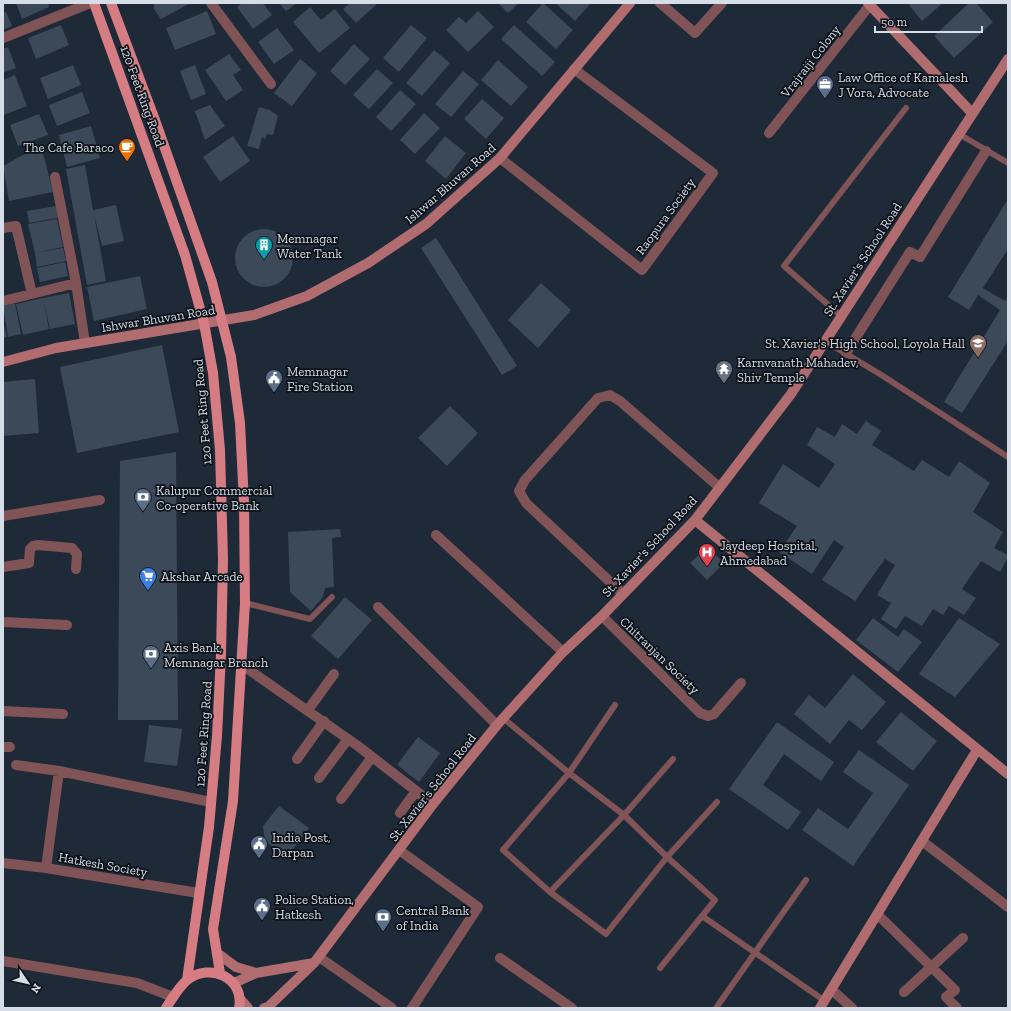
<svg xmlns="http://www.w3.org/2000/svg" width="1011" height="1011" font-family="'Zilla Slab',serif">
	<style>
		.building { fill: #3c4958 }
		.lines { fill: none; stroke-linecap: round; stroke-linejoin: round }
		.lane { stroke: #805456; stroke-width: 6 }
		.street { stroke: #805456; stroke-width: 10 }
		.secondary { stroke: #b06c6f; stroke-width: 10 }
		.primary { stroke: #d57d83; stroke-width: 10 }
		.labels { text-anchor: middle; stroke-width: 3.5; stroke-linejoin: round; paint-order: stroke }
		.street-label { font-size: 13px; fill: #d5dde7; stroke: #0d1218 }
		.poi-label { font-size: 13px; fill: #d5dde7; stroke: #0d1218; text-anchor: start }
	</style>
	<rect width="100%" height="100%" fill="#1e2a38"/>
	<path class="building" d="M16,3H48L49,7L22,19Z
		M154,3H188L189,4L161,19L154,9Z
		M242,3H263L272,15L253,29L237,7Z
		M279,3H297L286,11Z
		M350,3H378L356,23L343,9Z
		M498,3H519L508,13Z
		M543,3L573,30L556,49L526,22Z
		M555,3H591L575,21Z
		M911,3H943L922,21L909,5Z
		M969,3H976L993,22L954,58L934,36Z
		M310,7L321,20L335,9L350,28L319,53L293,22Z
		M207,11L216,34L175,50L166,28Z
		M478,11L494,27L468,52L446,30L459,17L466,23Z
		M6,12L12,26L3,30V14Z
		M61,25L69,45L36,59L28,38Z
		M411,25L427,38L399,72L383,58Z
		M514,25L555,62L542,76L501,39Z
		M277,28L294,50L274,64L258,42Z
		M354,44L370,59L345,85L330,71Z
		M8,47L16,68L3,73V49Z
		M434,50L450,63L422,96L406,83Z
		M229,54L241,70L233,75L243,90L226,101L205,70Z
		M300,59L317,73L292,106L274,93Z
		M498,60L528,87L511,106L481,80Z
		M73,65L81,85L48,99L40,78Z
		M195,65L206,94L191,100L180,71Z
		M377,69L393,83L369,109L353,95Z
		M463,71L479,84L451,117L435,104Z
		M15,75L27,106L4,115L3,80Z
		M400,90L416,104L391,131L376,117Z
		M82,92L90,113L57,126L49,105Z
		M482,99L504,118L486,139L464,119Z
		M210,105L225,126L205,140L195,111Z
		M259,107L270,110L278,116L273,135L267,134L265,139L262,137L259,149L247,146Z
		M424,113L440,128L415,154L400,140Z
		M39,114L48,135L18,146L10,125Z
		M91,126L100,158L67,167L59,135Z
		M233,136L250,161L220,182L203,157Z
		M445,136L466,153L446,179L425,161Z
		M41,145L53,192L9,201L3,166Z
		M85,165L93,210L116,205L124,241L102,246L94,214L106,281L87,285L66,169Z
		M1008,199V249L983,288L1005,301L1008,296V341L962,413L944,402L1000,310L978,295L969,310L948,297Z
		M56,206L58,218L29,223L27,211Z
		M57,219L63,247L35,253L28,224Z
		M235 258a29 29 0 1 1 58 0a29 29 0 1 1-58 0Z
		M436,238L517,366L502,375L421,248Z
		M63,248L66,261L37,267L35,253Z
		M65,262L68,276L40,282L37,268Z
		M140,276L147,309L94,321L87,287Z
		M541,283L571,310L538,348L508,320Z
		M69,293L75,324L50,329L43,298Z
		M43,298L49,329L23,335L16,304Z
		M15,303L21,334L8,337L3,306Z
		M3,321L7,337L3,338Z
		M162,345L179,432L77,453L60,367Z
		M35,379L39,433L3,436V382Z
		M450,406L478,433L447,466L418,438Z
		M866,421L881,431L872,445L914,471L922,460L949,477L959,461L990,483L973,512L1003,532L994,548L1008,555V557L1000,572L981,561L962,589L976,598L964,615L949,606L943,615L933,609L922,626L905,616L896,629L881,619L891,603L877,595L895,565L885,559L855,601L822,580L844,547L834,540L812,574L779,552L797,526L759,503L783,464L819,488L835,464L807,445L817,427L835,437L842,424L857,434Z
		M176,452L178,720H118L120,461Z
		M340,529L341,537L332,538L334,587L325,588L323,597L311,611L290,592L288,532Z
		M708,547L724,563L707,580L690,563Z
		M345,597L372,620L338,659L311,636Z
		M873,618L898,637L904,629L922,642L898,672L856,640Z
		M959,618L1000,644L955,697L919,674Z
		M853,674L886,702L862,730L849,720L830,744L794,714L809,695L825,708Z
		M901,712L937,741L913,771L876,742Z
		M777,722L834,762L821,781L784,754L763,785L801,812L788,830L729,789Z
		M149,725L182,729L177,766L144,762Z
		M418,737L440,753L419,782L397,765Z
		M859,750L909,785L853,866L802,830L818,808L848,829L873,793L843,772Z
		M279,806L309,828L287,857L265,841L263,826Z"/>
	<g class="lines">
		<path class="lane" d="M959,134L1008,163
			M841,316L784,266L906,108
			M825,341L883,376L1008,457
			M245,603L310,619L332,597
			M615,705L569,773L503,850L550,892L606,934L667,857L717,802
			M503,718L569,773L624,815L667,857L715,900L660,968
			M550,892L624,815L673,759
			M702,916L825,1001
			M716,1008L806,880"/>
		<path class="street" d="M211,3L271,84
			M660,3L695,33L722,3
			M3,38L90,3
			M769,133L870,5
			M500,158L642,270L713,173L574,69
			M55,177L76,283
			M3,228L16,226L32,294
			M3,301L76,283L85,343
			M846,353L910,252L920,257L986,151
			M3,516L100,500
			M436,535L563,652
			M3,567L29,563L30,549L33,546L38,545L72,548L77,554L76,569
			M622,593L526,503L519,491L525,480L598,398L610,395L620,401L719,487
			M378,607L497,725
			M602,616L700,713L708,716L714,714L741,683
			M3,622L67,625
			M242,665L358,746L433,804
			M308,710L334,674
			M3,711L63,714
			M3,747H10
			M297,759L324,721
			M16,765L59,771L211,802
			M319,778L348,739
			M341,799L372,757
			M400,813L416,791
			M922,841L1008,907
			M399,850L478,907L412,1008
			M3,863L46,868L198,893
			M46,868L59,771
			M878,915L955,990L946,997L957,1008
			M319,957L392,1008
			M500,958L572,1008
			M3,961L137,983L173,997
			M832,990L852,1008
			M904,992L963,938"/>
		<path class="secondary" d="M868,3L972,113
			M3,362L56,348L254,315L307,296L368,263L426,224L500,158L630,3
			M695,520L1008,774
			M217,953L236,967L256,973
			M234,983L256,973L314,963
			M241,1000L248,1008
			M264,1008L268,1007L314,963L433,804L497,725L563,652L602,616L695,520L791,394L1008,59
			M820,1008L977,750"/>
		<path class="primary" d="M94,3L185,255L204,323L213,373L220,450L223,559L221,654L217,736L209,827L187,980
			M111,3L155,120L212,282L231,357L240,423L244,503L245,603L233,801L213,929L220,973
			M166,1008C172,999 178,988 187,980C210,962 245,978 239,1008"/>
	</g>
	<defs>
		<symbol id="office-pin" viewBox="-11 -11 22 30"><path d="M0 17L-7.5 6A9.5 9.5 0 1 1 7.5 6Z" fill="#5c6f8a" stroke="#0d1218"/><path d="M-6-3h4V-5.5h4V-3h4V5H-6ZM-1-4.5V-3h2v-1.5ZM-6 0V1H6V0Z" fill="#fff"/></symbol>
		<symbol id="cafe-pin" viewBox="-11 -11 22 30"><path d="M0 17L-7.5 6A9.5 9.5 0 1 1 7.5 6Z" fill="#e8710a" stroke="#0d1218"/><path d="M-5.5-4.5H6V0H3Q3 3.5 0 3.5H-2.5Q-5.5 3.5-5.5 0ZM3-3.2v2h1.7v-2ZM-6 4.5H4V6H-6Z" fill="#fff"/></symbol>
		<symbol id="building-pin" viewBox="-11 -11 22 30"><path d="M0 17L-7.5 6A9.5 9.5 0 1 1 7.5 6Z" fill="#0f9aa8" stroke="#0d1218"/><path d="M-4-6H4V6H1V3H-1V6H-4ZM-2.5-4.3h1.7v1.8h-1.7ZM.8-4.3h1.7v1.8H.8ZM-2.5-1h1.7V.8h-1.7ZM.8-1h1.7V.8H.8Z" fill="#fff"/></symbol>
		<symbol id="school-pin" viewBox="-11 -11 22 30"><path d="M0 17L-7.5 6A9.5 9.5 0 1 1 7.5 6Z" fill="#8d6e63" stroke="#0d1218"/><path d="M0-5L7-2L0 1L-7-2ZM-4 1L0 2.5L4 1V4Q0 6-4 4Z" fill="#fff"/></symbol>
		<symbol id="temple-pin" viewBox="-11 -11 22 30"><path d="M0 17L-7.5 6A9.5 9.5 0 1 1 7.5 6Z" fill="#6b7280" stroke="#0d1218"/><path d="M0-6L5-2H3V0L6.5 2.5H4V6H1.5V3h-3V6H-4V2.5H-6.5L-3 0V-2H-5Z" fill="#fff"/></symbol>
		<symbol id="civic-pin" viewBox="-11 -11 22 30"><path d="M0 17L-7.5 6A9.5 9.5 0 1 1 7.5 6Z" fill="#5c6f8a" stroke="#0d1218"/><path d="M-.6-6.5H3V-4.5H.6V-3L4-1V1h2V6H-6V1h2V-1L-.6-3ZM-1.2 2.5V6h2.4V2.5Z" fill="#fff"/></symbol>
		<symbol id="bank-pin" viewBox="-11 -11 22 30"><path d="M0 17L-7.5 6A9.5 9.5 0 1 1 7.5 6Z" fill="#5c6f8a" stroke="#0d1218"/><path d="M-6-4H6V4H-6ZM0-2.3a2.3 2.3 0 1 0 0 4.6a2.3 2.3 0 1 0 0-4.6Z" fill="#fff"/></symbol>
		<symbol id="hospital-pin" viewBox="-11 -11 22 30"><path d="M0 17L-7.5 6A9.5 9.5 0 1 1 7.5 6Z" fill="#e0444e" stroke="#0d1218"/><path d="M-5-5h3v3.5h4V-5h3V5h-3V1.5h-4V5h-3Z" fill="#fff"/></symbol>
		<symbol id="supermarket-pin" viewBox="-11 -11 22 30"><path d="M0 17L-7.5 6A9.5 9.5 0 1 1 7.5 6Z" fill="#3f7fe0" stroke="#0d1218"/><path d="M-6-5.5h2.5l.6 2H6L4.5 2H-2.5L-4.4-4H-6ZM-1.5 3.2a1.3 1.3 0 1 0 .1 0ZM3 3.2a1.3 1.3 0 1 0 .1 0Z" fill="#fff"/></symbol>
	</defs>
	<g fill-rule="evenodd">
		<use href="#office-pin" x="815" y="74" width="20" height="27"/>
		<use href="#cafe-pin" x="117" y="137" width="20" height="27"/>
		<use href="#building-pin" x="254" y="235" width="20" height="27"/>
		<use href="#school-pin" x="968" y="333" width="20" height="27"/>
		<use href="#temple-pin" x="714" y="359" width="20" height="27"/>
		<use href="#civic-pin" x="264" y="368" width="20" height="27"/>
		<use href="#bank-pin" x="133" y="487" width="20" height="27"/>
		<use href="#hospital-pin" x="697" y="542" width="20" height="27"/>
		<use href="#supermarket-pin" x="138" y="566" width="20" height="27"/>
		<use href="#bank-pin" x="141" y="644" width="20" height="27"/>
		<use href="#civic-pin" x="249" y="834" width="20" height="27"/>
		<use href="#civic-pin" x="252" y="896" width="20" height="27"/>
		<use href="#bank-pin" x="373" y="907" width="20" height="27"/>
	</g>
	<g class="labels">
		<g class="street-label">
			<text transform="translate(810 61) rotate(-52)" y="5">Vrajraiji Colony</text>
			<text transform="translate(143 96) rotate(70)" y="5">120 Feet Ring Road</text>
			<text transform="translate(450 183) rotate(-41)" y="5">Ishwar Bhuvan Road</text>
			<text transform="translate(665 216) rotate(-54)" y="5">Raopura Society</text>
			<text transform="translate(862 259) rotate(-57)" y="5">St. Xavier's School Road</text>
			<text transform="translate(158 318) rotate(-9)" y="5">Ishwar Bhuvan Road</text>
			<text transform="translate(202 412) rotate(-95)" y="5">120 Feet Ring Road</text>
			<text transform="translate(649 546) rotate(-47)" y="5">St. Xavier's School Road</text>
			<text transform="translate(660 655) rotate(44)" y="5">Chitranjan Society</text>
			<text transform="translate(203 734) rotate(-86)" y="5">120 Feet Ring Road</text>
			<text transform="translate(432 787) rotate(-52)" y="5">St. Xavier's School Road</text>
			<text transform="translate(103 864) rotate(10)" y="5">Hatkesh Society</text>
		</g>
		<g class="poi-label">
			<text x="838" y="82">Law Office of Kamalesh<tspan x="838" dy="15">J Vora, Advocate</tspan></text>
			<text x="114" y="152" text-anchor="end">The Cafe Baraco</text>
			<text x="277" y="243">Memnagar<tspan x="277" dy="15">Water Tank</tspan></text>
			<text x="965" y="348" text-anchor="end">St. Xavier's High School, Loyola Hall</text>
			<text x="737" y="367">Karnvanath Mahadev,<tspan x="737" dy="15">Shiv Temple</tspan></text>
			<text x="287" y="376">Memnagar<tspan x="287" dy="15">Fire Station</tspan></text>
			<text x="156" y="495">Kalupur Commercial<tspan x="156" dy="15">Co-operative Bank</tspan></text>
			<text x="720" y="550">Jaydeep Hospital,<tspan x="720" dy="15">Ahmedabad</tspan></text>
			<text x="161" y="581">Akshar Arcade</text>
			<text x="164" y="652">Axis Bank,<tspan x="164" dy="15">Memnagar Branch</tspan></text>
			<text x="272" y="842">India Post,<tspan x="272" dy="15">Darpan</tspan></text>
			<text x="275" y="904">Police Station,<tspan x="275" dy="15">Hatkesh</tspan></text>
			<text x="396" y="915">Central Bank<tspan x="396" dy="15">of India</tspan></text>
		</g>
	</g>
	<rect width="1011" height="1011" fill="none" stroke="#d5dde7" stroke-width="8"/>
	<g transform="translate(28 983) rotate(124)" stroke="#0d1218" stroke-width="3" paint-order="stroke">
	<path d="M0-3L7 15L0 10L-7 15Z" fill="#d5dde7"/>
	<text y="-6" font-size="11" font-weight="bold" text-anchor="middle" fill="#d5dde7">N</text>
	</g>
	<path d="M875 26v6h107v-6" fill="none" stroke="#d5dde7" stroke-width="2"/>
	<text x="881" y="26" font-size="12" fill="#d5dde7" stroke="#0d1218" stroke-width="3" paint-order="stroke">50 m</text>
</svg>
